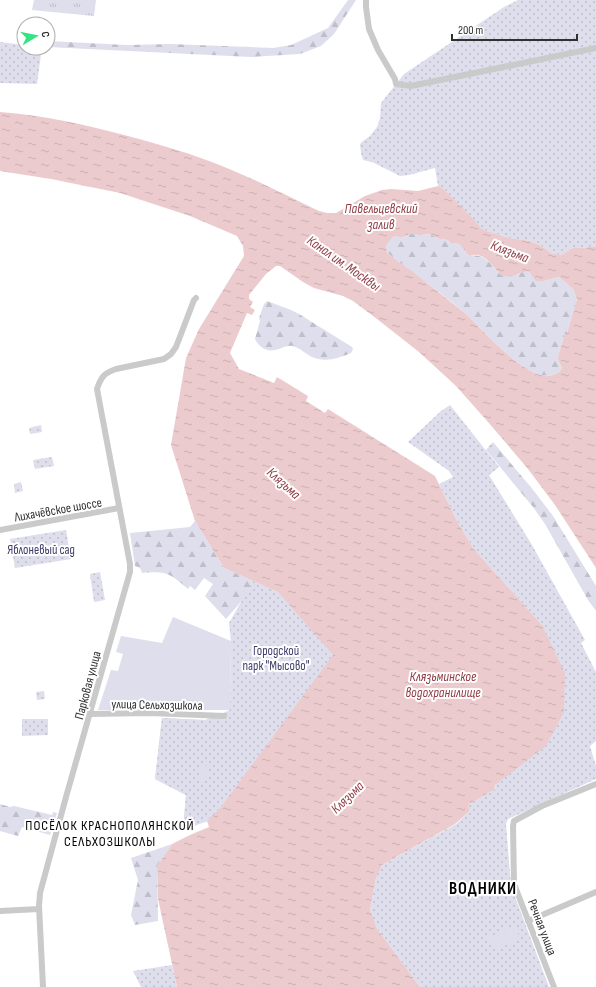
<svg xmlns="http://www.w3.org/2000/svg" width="596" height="987" font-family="'Sofia Sans Condensed',sans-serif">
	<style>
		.grass { fill: url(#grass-tufts) }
		.forest { fill: url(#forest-firs) }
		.park { fill: url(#park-dots) }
		.pitch { fill: #dedeec }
		.water { fill: url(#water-ripples); fill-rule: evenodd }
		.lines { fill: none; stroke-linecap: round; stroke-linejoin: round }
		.minor { stroke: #cacaca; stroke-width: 6 }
		.labels { text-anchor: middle; stroke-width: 4; stroke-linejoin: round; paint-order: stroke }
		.street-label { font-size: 13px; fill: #303030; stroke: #fff }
		.park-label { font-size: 13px; fill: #403d6b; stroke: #fff }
		.water-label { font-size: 14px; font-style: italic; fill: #913e46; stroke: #fff }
		.neighbourhood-label { font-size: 14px; letter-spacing: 1px; fill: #000; stroke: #fff }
		.district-label { font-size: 17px; font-weight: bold; letter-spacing: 1px; fill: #000; stroke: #fff }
	</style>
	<defs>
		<pattern id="grass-tufts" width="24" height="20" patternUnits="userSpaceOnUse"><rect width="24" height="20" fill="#dedeec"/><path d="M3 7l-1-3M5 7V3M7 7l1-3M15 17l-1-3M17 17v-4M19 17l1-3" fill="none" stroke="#bfbfcb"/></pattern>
		<pattern id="forest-firs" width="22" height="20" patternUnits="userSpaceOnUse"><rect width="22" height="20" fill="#dedeec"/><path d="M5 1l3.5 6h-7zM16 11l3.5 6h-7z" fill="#bfbfcb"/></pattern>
		<pattern id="park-dots" width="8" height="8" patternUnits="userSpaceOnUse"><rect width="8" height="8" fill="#dedeec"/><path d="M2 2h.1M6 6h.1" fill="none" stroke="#bfbfcb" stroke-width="1.8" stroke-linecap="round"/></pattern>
		<pattern id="water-ripples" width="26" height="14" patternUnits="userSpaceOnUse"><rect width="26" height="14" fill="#eccbce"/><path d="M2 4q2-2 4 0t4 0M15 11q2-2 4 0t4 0" fill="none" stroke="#cbafb1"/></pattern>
	</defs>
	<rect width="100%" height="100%" fill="#fff"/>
	<path class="grass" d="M34,0H96L94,16L32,10Z"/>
	<path class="forest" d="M348,0H356L334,34L321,46L300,54L251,57L48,47V41L127,45L170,44L273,48L291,45L328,28Z
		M410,234H415L421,236L425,234L432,235L439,239H445L452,243L459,244L469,256C481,252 492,263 498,273L517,275L524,271H528L531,275L544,281L559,277L573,289L577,299L567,333H565L558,356V360L562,368C558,377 543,377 535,373C509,361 487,334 466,314C449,299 431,286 413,273C405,266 395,260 387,252L386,247L387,243L393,237L396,236L401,238Z
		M267,301L291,310L299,314L352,347L353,349L351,353C339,358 325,363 312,357C306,354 300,348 293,346C286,345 281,349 275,350C266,352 258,346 255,339L260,321L259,318L264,304Z
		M493,442L534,491L553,516L596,586V611L588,600L545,524L533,507L486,450Z
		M195,521L224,568L278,592L334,655L221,807L207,821L183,830L186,795L155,779L162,718L205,720L204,747L217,755L235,759L247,755L309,659L310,650L305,629L273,596L252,589L226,619L205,596L213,584L204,578L195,590L190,586L188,589C169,573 167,571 142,573C141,569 140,567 135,566L130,533L190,527Z
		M0,804L10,807L14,806L52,815L53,812L57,813L50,835L22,827L18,836L0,831Z
		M172,844L157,866L158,921L135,925L131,915L138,880L131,858Z"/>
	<path class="park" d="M518,0H596V246L582,248L575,247L569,250L563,254L559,255L551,253L540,245L530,241L509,238L487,231L481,228L445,190L441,187L438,186L435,168L409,175L400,176L372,162L363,160L361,153L360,144L363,141L370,136L377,127L380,118L381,103L404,74L504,7Z
		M0,42L24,45V48H35L37,53L41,54L37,84L0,83Z
		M450,405L499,467L489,475L532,545L585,640L581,643L596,672V741L590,746L596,766V779L508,819L506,824L511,886L549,987H420L376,927L374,923L370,909L376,878L378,871L382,865L456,824L470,811L468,805L494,790L542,625L473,548L457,521L439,484L453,477L449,471L408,442L441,411Z
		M41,425L42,432L30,434L29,428Z
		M52,457L54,466L35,469L33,460Z
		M21,482L23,491L15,493L14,484Z
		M66,530L71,559L15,568L10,539Z
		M100,572L105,600L94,602L90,574Z
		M253,581L278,592L334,655L221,807L207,821L183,830L186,795L155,779L162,718L205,720L230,710L231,641L229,623Z
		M44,691L45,699L37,700L36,692Z
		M22,719H48V735L22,736Z
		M172,965L177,987H141L133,971Z"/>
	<path class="pitch" d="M173,617L231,641L230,710H98L111,670L118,671L123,654L116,652L121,636L162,643Z
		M201,765L209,766L206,781L198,779Z
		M513,926L516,927L519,936L518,939L497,950L493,949L488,939L489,937Z"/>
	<path class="water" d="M0,112C43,115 86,125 128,136C155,143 182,151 209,161C247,175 283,194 319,211L327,213H336L365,196L382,190L391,189L418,191L438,186L441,187L445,190L474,220L481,228L487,231L509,238L530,241L540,245L551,253L559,255L563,254L569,250L575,247L582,248L596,246V568L555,505L528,469L488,422L456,386L419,352L377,319L353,301L343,296L314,288L303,282L280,266H276L266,274L249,295V299L253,302L250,307L255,310L252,315L247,313L230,353L239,369L274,383L277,377L308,396L306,401L325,413L328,409L435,476L457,521L473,548L542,625L565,673L564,712L546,746L495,785L494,790L468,805L470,811L455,824L382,865L376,878L370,909L376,927L420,987H177L158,899L157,866L172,844L190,835L209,827L207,821L221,807L333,655L278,592L224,568L195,521L171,445L186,358L199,329L244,256L243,246L237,236L190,216L120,193L51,179L0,171ZM410,234H415L421,236L425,234L432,235L439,239H445L452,243L459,244L469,256C479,252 487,259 493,266C497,270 498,275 504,276C514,278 520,272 528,271L536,281H544L559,277L573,289L577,299L567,333H565L558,356V360L562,368C558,377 543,377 535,373C509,361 487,334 466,314C449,300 431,286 414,273C405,266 395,260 387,252L386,247L387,244L393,237L396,236L401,238Z"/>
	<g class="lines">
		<path class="minor" d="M366,0V7L369,29L378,50L395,79L396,84L411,86L596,48
			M0,530L119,508
			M90,714L150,713L224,716
			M0,911L39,909
			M528,921L596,892
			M43,987L39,906L40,893L66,797L130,572V564L97,389C101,377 104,373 116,369L164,359L171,354L176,347L194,300L196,298
			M554,987L514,884L513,826L514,821L542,806L596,784"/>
	</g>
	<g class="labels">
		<g class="street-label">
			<text transform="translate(58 509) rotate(-10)" y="5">Лихачёвское шоссе</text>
			<text transform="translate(87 685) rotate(-75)" y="5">Парковая улица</text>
			<text transform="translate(157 704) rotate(1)" y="5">улица Сельхозшкола</text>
			<text transform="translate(543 927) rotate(69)" y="5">Речная улица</text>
		</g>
		<g class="park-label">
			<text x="41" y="554">Яблоневый сад</text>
			<text x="276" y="655">Городской<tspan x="276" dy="15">парк "Мысово"</tspan></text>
		</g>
		<g class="water-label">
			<text x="381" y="213">Павельцевский<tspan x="381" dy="16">залив</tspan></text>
			<text transform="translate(510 251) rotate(21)" y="5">Клязьма</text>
			<text transform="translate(344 263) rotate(35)" y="5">Канал им. Москвы</text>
			<text transform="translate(284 483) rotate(42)" y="5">Клязьма</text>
			<text x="443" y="681">Клязьминское<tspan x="443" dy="16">водохранилище</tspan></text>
			<text transform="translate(347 797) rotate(-44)" y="5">Клязьма</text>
		</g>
		<g class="neighbourhood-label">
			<text x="110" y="830">ПОСЁЛОК КРАСНОПОЛЯНСКОЙ<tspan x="110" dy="16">СЕЛЬХОЗШКОЛЫ</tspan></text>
		</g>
		<g class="district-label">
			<text x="483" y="894">ВОДНИКИ</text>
		</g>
	</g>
	<g transform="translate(36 36) rotate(80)"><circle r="19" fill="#ffffff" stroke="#acacac"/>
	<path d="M0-3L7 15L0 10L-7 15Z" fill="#36e384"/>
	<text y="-6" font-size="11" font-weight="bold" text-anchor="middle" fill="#303030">С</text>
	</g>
	<path d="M452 34v6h125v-6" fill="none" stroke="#303030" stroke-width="2"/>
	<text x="458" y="34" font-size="12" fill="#303030" stroke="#ffffff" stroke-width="3" paint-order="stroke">200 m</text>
</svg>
